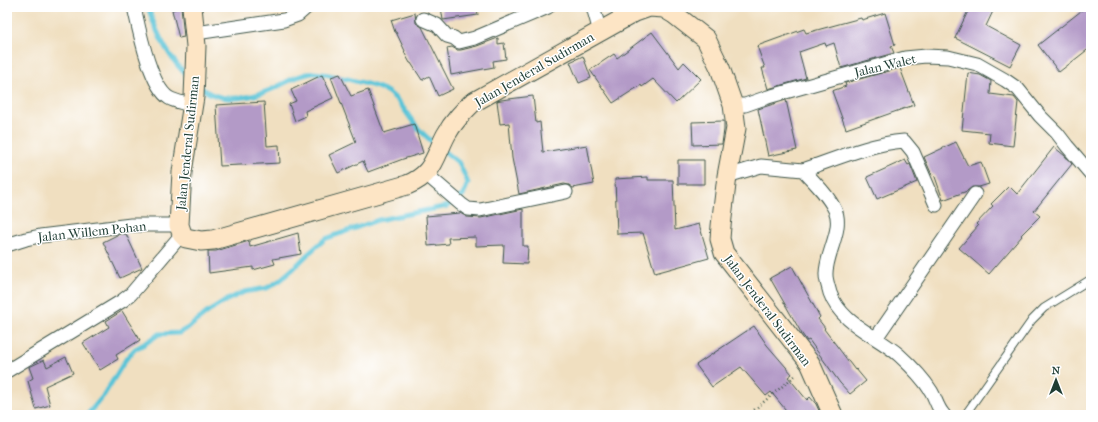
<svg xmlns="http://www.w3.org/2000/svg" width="1098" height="422" font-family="'IM FELL French Canon',serif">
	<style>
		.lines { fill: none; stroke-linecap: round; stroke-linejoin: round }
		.stream { stroke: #5bc4d7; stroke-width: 5 }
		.building { fill: #b39ac7 }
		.service-casing { stroke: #3e5549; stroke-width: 9 }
		.minor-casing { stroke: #3e5549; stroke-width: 15 }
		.secondary-casing { stroke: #3e5549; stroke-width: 21 }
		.path { stroke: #3e5549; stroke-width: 2.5; stroke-dasharray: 1 3; stroke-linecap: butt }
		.service { stroke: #fff; stroke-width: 7 }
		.minor { stroke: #fff; stroke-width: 13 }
		.secondary { stroke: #fde5c5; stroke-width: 19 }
		.labels { text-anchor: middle; stroke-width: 3; stroke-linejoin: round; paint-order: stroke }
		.street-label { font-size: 13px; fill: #1f3d34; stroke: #fff }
	</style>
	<rect width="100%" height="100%" fill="#fff"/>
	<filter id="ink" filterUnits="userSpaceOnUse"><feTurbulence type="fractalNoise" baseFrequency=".025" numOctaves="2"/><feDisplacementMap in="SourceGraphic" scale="8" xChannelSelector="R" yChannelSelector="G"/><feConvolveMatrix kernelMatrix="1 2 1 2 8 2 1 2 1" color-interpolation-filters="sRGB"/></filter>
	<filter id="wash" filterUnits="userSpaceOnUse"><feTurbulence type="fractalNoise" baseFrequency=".012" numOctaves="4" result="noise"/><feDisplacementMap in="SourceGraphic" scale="16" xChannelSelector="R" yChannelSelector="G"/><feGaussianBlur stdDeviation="0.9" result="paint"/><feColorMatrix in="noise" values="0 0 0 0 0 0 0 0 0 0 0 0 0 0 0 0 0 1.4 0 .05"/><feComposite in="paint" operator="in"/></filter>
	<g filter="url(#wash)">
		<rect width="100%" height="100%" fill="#f0dfc0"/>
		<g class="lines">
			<path class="stream" d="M148,7C156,32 169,60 190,78
				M199,86C219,104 247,99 270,90C284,84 298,74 313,73C322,72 375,85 384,90C400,98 407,116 418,128C423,134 430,140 436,145
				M87,415L104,395L126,359L135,349L146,343L159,334L179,333L188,328L208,312L227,300L244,292L267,288L279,281L294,268L308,254L325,239L378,220L448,206L463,195L468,183L459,163L443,150"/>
		</g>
		<g id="blocks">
			<path class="building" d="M181,7L184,37L179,38L172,10Z
				M441,7H477L478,15L443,20Z
				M970,7H995L986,26L1021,45L1010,66L955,38Z
				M1086,7H1091V47L1059,72L1038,45Z
				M415,13L416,23L422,27L453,89L438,96L429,76L422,80L411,63H410L404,52L405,51L396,32H395L391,20Z
				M885,13L895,45L891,46L894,53L841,68L834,43L826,46L825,43L799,52L806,78L768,89L762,68H765L757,46L804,29L806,33L861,18L862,20Z
				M652,32L679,68L684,62L701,79L676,103L653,79L642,87L641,85L613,103L590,70L614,54L617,58Z
				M498,38V44L504,43L506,59L493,61L494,67L451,75L447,48L452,47L457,50H461L477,46Z
				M583,56L591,78L579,83L570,62Z
				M900,68L914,105L846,129L832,91L846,86L845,83Z
				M968,73L980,75L991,81L990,94L1014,97L1018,102L1013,146L989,143L990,133L962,130Z
				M340,74L351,96L368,90L384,133L414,124L423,153L403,159L368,172L363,161L338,173L329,155L356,142L331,77Z
				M322,75L333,98L305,111L306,116L295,121L289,104L296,101L291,90Z
				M533,96L536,123L540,122L543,152L587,145L594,184L573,188L569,185L564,184L519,194L512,158L509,123L500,124L497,101L501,100Z
				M786,100L797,150L768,156L758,109Z
				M264,102L267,146L279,145L280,163L220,166L216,105Z
				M724,121V130L722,144L693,145L692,122Z
				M956,142L968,166L981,162L989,184L979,187H972L967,191L943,200L934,174L932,175L924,157Z
				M1054,147L1065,156L1072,164L1034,211L1040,216L1021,235L1022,236L989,274L959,248L978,226L976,224L993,206L991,204L1009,186L1017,194Z
				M678,160H704V184H678Z
				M905,160L908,165L910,164L917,182L877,199L867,177Z
				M648,177V180H673L675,230L699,224L709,258L655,273L643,233L617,234L615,179Z
				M523,209V246H528L527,264L503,263L504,245L476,246V237L448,238L449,244L428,246L426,216L460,213L467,217L481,218Z
				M298,233L301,254L273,259L275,264L253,270V267L209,273L208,251H216L249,241L250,247Z
				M119,234H126L142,268L120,278L103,242Z
				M792,266L820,317L818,319L825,328L824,329L855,370L856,369L866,381L850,394L840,383L809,340L807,341L802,334L770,278Z
				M122,311L140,340L116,355L118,359L100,370L83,343L109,327L106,321Z
				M754,326L767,345L792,374L788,377L807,400L810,397L816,404L821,415H790L771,392L766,396L741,367L712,387L696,365Z
				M66,357L73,373L45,386L50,405L36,409L28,381L33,378L29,367L44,360L47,367Z"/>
		</g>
	</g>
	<g filter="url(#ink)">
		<use href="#blocks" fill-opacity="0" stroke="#3e5549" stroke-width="1"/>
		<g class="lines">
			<defs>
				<path id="service" d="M965,415L1032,320L1044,308L1091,279"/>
				<path id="minor" d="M134,7C139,29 150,86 169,98C176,102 185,103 193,106
					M593,7L600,32
					M423,19L437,25L447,36L454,38L459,42L475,38L548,7
					M196,33L284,20L298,15L307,7
					M733,105H745L768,97L905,58L926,56L948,57L977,64L1005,80L1018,89L1040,116L1057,133L1067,146L1091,174
					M803,170C836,159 869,144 904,141L913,152L936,205
					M426,174L461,204L468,209L480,210L566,192
					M727,176L761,166L803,170C815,183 828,195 835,210C844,229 825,255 826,275C826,281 829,288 830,293C841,324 876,335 899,355C910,365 923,378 931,391C936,399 937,408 944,415
					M7,245L26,239L40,236L131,225H179
					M876,338L975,194
					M7,371L122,301L131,294L182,234"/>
				<path id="secondary" d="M192,7L196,46L194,97L182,172L179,225L182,234L186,238L201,241L213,240L407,185C434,174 434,158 446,135C453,122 462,113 472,103L635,12L649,7L664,8L674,14L706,39L720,68L733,105L736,128L727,176L721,226L720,239L724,253L810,363L833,415"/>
			</defs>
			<use href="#service" class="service-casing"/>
			<use href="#minor" class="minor-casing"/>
			<use href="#secondary" class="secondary-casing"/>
			<path class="path" d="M748,415L796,375"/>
			<use href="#service" class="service"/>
			<use href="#minor" class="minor"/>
			<use href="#secondary" class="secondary"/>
		</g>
	</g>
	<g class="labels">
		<g class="street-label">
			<text transform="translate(885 65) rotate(-13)" y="5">Jalan Walet</text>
			<text transform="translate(534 69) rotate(-30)" y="5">Jalan Jenderal Sudirman</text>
			<text transform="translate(187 143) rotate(-84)" y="5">Jalan Jenderal Sudirman</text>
			<text transform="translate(92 231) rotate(-6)" y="5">Jalan Willem Pohan</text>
			<text transform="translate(768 310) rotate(53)" y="5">Jalan Jenderal Sudirman</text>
		</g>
	</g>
	<rect width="1098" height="422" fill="none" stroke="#fff" stroke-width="24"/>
	<g transform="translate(1056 380)" stroke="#ffffff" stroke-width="3" paint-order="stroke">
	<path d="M0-3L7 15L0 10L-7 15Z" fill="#1f3d34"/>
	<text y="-6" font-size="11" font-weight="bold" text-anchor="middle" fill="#1f3d34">N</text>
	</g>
</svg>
